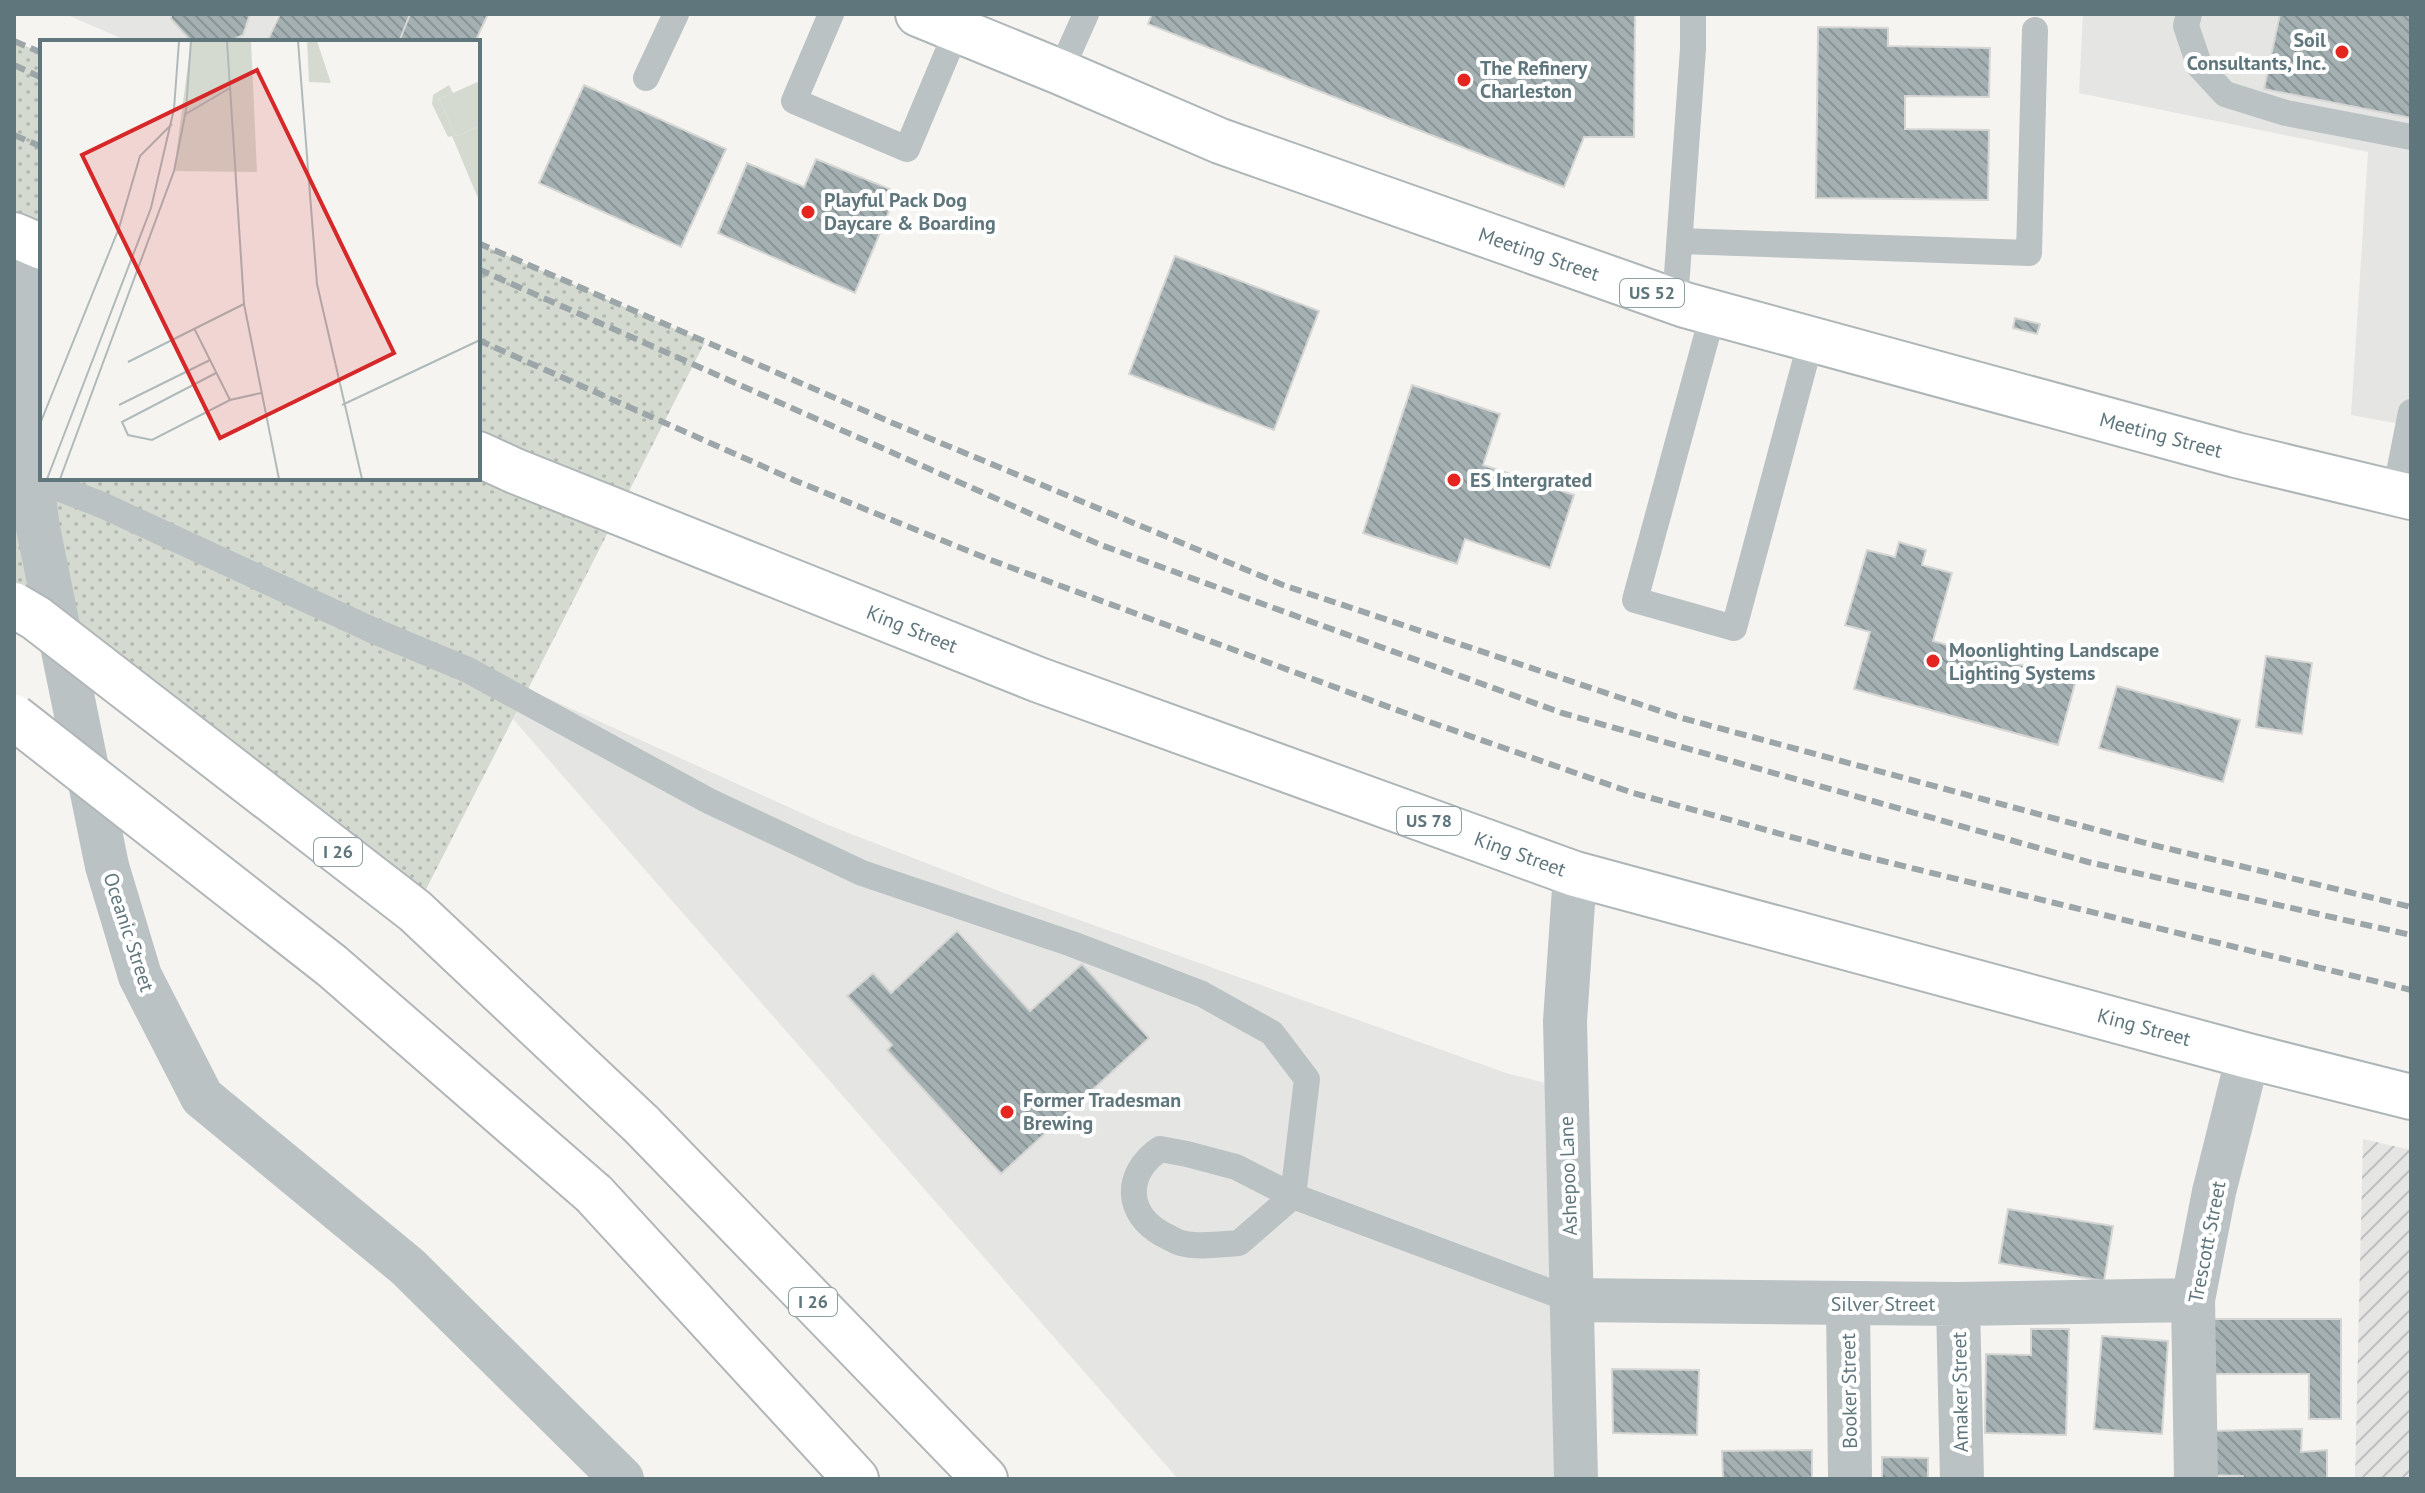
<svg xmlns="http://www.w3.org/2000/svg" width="2425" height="1493" font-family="'PT Sans',sans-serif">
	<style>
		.built { fill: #e5e6e4 }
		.industrial { fill: url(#industrial-furrows) }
		.grass { fill: url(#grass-dots) }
		.building { fill: url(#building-back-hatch); stroke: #d6d6d4; stroke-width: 2 }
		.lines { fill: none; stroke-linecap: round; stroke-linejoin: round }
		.primary-casing { stroke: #afb6b8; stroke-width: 48 }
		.motorway-casing { stroke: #b1b6b8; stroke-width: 48 }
		.service { stroke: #bbc2c4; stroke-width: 26 }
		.minor { stroke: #bbc2c4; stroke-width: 44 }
		.primary { stroke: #fff; stroke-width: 44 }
		.motorway { stroke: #fff; stroke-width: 44 }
		.rail { stroke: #9ca6a9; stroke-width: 6; stroke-dasharray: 12 6; stroke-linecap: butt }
		.motorway-bridge-casing { stroke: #b1b6b8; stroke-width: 48; stroke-linecap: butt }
		.motorway-bridge { stroke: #fff; stroke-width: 44 }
		.poi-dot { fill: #e52620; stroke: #fff; stroke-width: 3 }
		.labels { text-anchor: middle; stroke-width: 8; stroke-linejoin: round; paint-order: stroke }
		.shield { fill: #fff; stroke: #8f9fa3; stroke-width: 2 }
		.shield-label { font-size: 18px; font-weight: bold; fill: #5f767c }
		.poi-label { font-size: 20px; font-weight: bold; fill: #5f767c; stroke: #fff; text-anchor: start }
		.street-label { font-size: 20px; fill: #5f767c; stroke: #fff }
		.inset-road { fill: none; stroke: #b0babb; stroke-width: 2 }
		.view { fill: #d62828; fill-opacity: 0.15; stroke: #d62828; stroke-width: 4 }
		.inset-edge { fill: none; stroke: #5f767c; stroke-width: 4 }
	</style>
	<defs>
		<pattern id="industrial-furrows" width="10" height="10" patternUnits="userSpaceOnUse" patternTransform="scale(2)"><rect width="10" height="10" fill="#e5e6e4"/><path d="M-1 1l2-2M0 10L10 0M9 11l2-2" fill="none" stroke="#bdbfbe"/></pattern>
		<pattern id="grass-dots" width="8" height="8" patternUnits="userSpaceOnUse" patternTransform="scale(2)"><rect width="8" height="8" fill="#d5dad0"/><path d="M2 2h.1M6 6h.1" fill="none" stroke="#b0b5ae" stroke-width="1.8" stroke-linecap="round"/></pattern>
		<pattern id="building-back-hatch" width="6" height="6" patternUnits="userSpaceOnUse" patternTransform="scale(2)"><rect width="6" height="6" fill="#a4b0b2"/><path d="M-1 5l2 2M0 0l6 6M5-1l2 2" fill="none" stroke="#899496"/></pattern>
	</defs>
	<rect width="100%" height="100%" fill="#f5f4f1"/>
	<path class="built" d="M65,14H278L266,42H130Z
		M2083,14H2411V426L2351,415L2368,152L2079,93Z
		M528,689L828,825L1004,893L1506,1073L1565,1088L1578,1479H1178L513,719Z"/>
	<path class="industrial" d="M2363,1139L2411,1150V1479H2355Z"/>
	<path class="grass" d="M14,41L42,53V478H478V243L705,342L415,911L14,605Z"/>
	<path class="building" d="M171,14H250L243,35L228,42L190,40L171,19Z
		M280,14H410L399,42H267Z
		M410,14H488L475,42H399Z
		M1152,14H1635L1634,137H1584L1564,187L1148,24Z
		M2280,14H2411V118L2264,89Z
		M1818,27L1888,28V46L1990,48L1989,97L1905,96V129L1989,130L1988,200L1816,198Z
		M584,85L726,149L681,247L539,183Z
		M816,159L897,192L855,293L718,233L747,163L804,187Z
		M1175,256L1319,311L1274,430L1129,374Z
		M2015,318L2040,324L2037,334L2013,328Z
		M1412,385L1500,414L1483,465L1574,495L1550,568L1465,539L1457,564L1363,533Z
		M1899,542L1926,550L1922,565L1952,573L1933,641L2076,680L2058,745L1854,689L1870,632L1845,625L1867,550L1895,557Z
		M2266,656L2312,663L2302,734L2256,727Z
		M2117,686L2240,720L2223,782L2099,748Z
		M957,931L1030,1011L1082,964L1149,1038L1001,1174L887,1050L892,1045L847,996L873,973L891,993Z
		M2008,1209L2113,1226L2104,1281L1999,1263Z
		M2211,1319H2341V1419H2309V1374H2211Z
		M2031,1329H2069L2066,1435L1985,1433L1986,1354L2031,1355Z
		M2102,1336L2168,1341L2162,1434L2094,1429Z
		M1612,1369L1699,1370L1697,1435L1613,1433Z
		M2302,1429L2301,1452L2327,1450V1479H2243V1476L2207,1475V1431Z
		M1812,1450V1479H1723L1722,1451Z
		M1882,1457L1928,1458V1479H1882Z"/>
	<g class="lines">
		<defs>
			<path id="primary" d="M918,14L1060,72L1220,141L1685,305L2236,455L2411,497
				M14,235L42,247
				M478,454L515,471L1039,680L1575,874L2248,1056L2411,1097"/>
			<path id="motorway" d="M641,1124L985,1479
				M594,1194L856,1479"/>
		</defs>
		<use href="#primary" class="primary-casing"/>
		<use href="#motorway" class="motorway-casing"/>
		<path class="service" d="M831,14L794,101L907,149L957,30
			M2189,14L2186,26L2200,67L2225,94L2286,113L2411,137
			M1060,72L1086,14
			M646,78L676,14
			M1680,241L2029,253L2035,30
			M1675,302L1693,49V14
			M1713,313L1635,600L1734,628L1811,340
			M32,478L102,505L372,630L468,670L709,801L862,873L1072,944L1202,994L1272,1033L1307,1079L1293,1196L1239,1243C1221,1244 1199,1248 1181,1243C1176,1242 1169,1237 1164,1235C1125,1214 1124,1174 1160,1149L1187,1154L1236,1167L1293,1196L1572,1300
			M2395,493L2411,412"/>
		<path class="minor" d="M35,243L20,323L21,397L38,528L107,866L140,976L202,1097L408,1267L622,1479
			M1575,874L1565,1021L1576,1479
			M1572,1300L1958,1304L2193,1300
			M1848,1304L1850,1479
			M1958,1304L1962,1479
			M2196,1479L2193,1300L2214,1192L2248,1056"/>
		<use href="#primary" class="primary"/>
		<use href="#motorway" class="motorway"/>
		<path class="rail" d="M14,41L42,53
			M14,65L42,78
			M14,135L42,147
			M478,243L895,424L1283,585L1678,717L2153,845L2411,907
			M478,269L1101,545L1562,713L2088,862L2411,935
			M478,340L796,481L988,559L1424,720L1633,793L1842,851L2411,990"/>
		<defs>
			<path id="motorway-bridge" d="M14,605L36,618L415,911L641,1124
				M14,717L332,966L594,1194"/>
		</defs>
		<use href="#motorway-bridge" class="motorway-bridge-casing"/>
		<use href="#motorway-bridge" class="motorway-bridge"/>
	</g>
	<g class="poi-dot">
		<circle cx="2342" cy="52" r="8"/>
		<circle cx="1464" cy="80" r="8"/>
		<circle cx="808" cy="212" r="8"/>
		<circle cx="1454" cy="480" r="8"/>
		<circle cx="1933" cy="661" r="8"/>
		<circle cx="1007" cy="1112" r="8"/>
	</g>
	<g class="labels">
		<g class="shield">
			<rect x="1620" y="279" width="64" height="28" rx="6"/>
			<rect x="1397" y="807" width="64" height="28" rx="6"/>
			<rect x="314" y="838" width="48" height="28" rx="6"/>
			<rect x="789" y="1288" width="48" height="28" rx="6"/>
		</g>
		<g class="shield-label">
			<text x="1652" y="299">US 52</text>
			<text x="1429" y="827">US 78</text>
			<text x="338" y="858">I 26</text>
			<text x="813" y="1308">I 26</text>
		</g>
		<g class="poi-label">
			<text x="2326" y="47" text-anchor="end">Soil<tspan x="2326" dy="23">Consultants, Inc.</tspan></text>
			<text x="1480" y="75">The Refinery<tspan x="1480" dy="23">Charleston</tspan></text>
			<text x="824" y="207">Playful Pack Dog<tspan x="824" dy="23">Daycare &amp; Boarding</tspan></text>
			<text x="1470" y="487">ES Intergrated</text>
			<text x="1949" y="657">Moonlighting Landscape<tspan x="1949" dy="23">Lighting Systems</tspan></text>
			<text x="1023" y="1107">Former Tradesman<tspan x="1023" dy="23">Brewing</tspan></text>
		</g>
		<g class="street-label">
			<text transform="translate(1539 254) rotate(19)" y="7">Meeting Street</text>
			<text transform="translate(2161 435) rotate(15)" y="7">Meeting Street</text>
			<text transform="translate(912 629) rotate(22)" y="7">King Street</text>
			<text transform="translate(1520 854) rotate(20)" y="7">King Street</text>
			<text transform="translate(129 932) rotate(72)" y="7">Oceanic Street</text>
			<text transform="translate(2144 1027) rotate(15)" y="7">King Street</text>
			<text transform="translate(1568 1176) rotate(-92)" y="7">Ashepoo Lane</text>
			<text transform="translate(2207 1242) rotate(-79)" y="7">Trescott Street</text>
			<text x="1883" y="1311">Silver Street</text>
			<text transform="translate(1849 1391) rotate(-91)" y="7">Booker Street</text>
			<text transform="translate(1960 1392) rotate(-91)" y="7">Amaker Street</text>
		</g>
	</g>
	<g transform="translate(40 40)">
		<rect width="440" height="440" fill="#f5f4f1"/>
		<path d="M151,1H211L217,132L134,131ZM267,1H277L291,43L269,42ZM409,45L413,53L399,59L416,96L440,86V163L412,96L408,97L392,64L393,55Z" fill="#d5dad0"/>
		<path d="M440,41V86L416,96L399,59Z" fill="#d5dad0"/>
		<path class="inset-road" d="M187,1L204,264L239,439M258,1L277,244L322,439M144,75L190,48M154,288L190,360M88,322L204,264M176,333L82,382L88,395L112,400L190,360L221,353M79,365L170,320M302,365L440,300M0,384L79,188L100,116L132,84M7,439L111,168L134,69L139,1M20,439L134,131L146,70L151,1"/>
		<path class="view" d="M217,30L354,313L180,398L42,115Z"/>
		<rect width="440" height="440" class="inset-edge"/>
	</g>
	<rect width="2425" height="1493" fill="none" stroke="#5f767c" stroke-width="32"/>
</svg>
